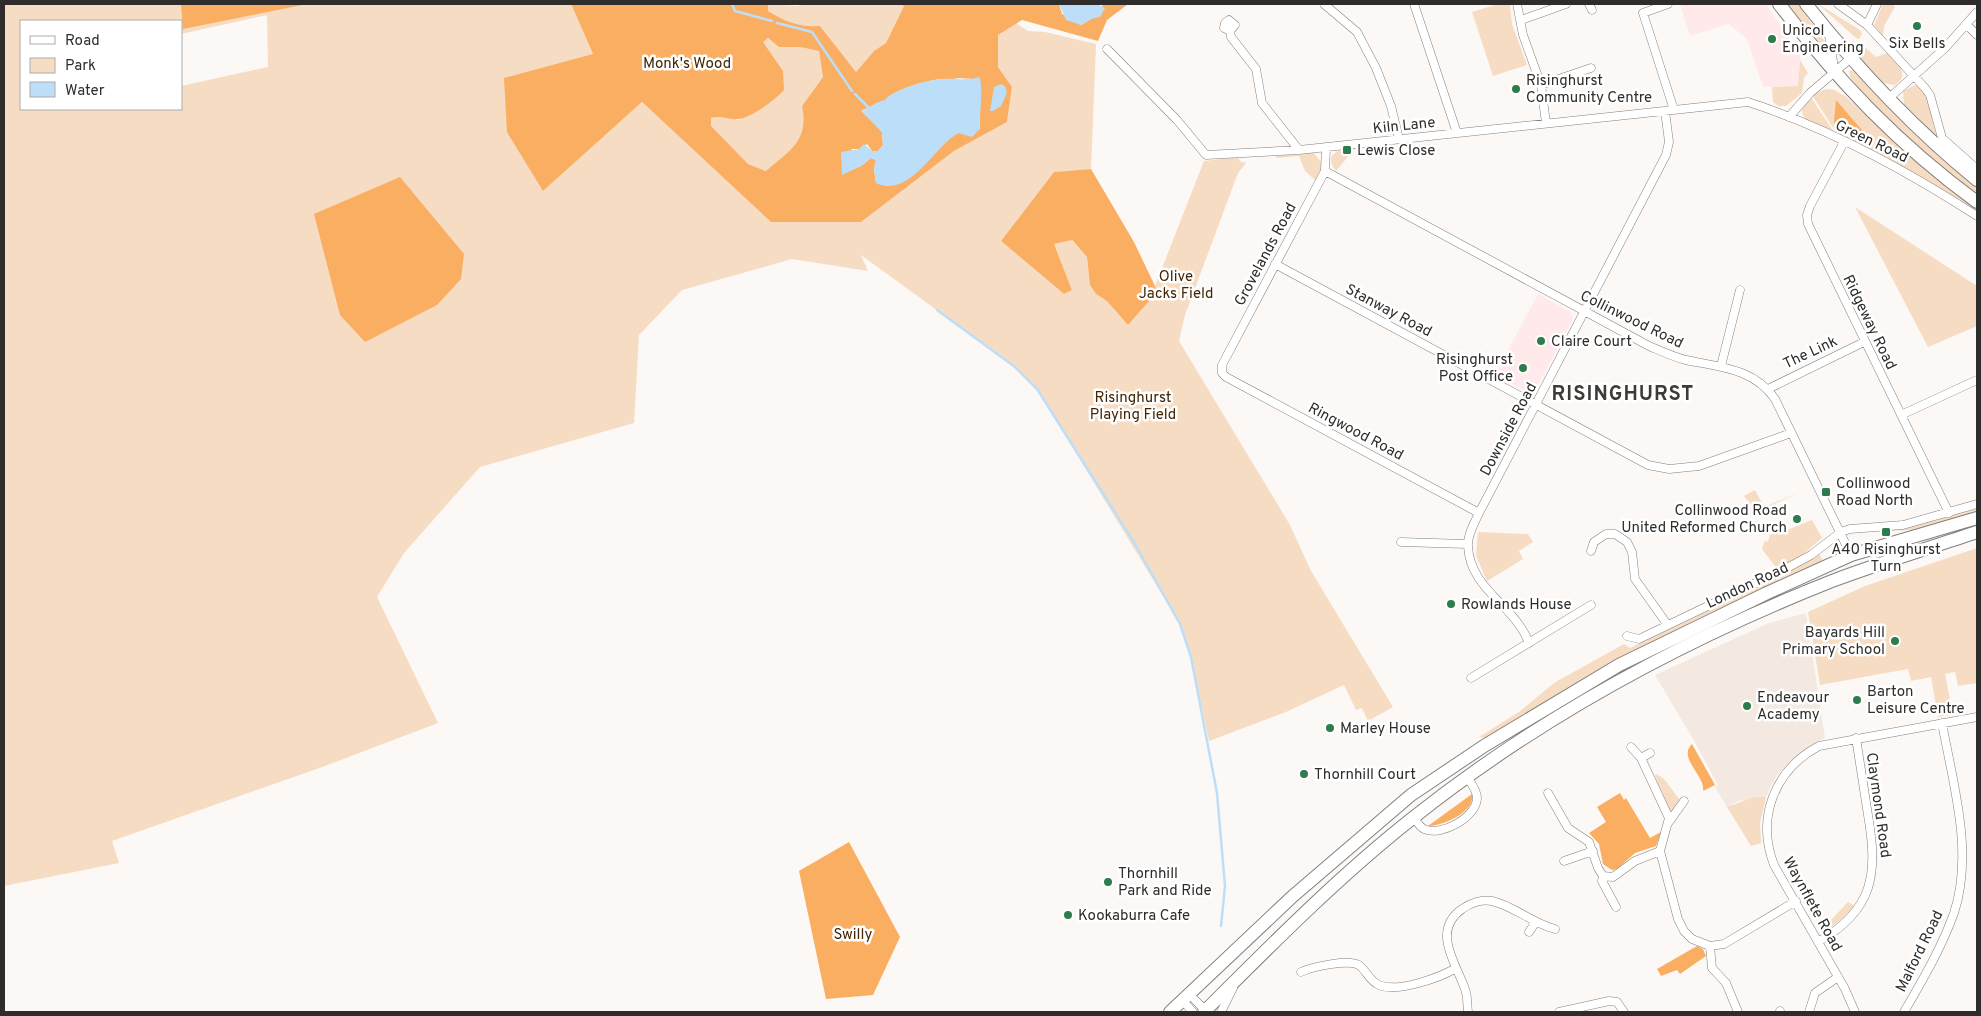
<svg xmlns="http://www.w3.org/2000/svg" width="1981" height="1016" font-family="Overpass,sans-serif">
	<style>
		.commercial { fill: #ffe9ea }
		.built { fill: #f3e9e1 }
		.green { fill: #f6dcc3; fill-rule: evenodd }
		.forest { fill: #faae62; fill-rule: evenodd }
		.water { fill: #bddef9 }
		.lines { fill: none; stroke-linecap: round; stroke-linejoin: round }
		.stream { stroke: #bddef9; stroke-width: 2.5 }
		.minor-casing { stroke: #83807d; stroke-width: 9 }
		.trunk-casing { stroke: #83807d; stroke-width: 14 }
		.minor { stroke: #fff; stroke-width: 8 }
		.trunk { stroke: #fff; stroke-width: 12 }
		.poi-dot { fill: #2c7c4c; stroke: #fff; stroke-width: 2 }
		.labels { text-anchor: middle; stroke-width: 5; stroke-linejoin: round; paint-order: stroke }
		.poi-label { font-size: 15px; fill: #2e2d2c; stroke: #fff; text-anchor: start }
		.park-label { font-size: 15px; fill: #432503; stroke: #fff }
		.street-label { font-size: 15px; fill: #2e2d2c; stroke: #fff }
		.district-label { font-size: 20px; font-weight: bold; letter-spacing: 1px; fill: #3d3a37; stroke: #fff }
	</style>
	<rect width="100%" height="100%" fill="#fcf8f5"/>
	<path class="commercial" d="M1680,4H1766L1800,55L1799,86L1763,87L1747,39L1729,24L1690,36Z
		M1538,294L1571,312L1573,319L1538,385L1530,393L1495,375Z"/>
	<path class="built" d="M1806,613L1825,738L1805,749L1788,763L1775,778L1766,797L1738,801L1727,807L1715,787L1718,785L1692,737L1655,675L1769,623Z"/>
	<path class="green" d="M4,4H571L593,54L543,191L642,102L771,222H861L954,151L1007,122L1012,87L998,67V35L1016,23L1028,31L1045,32L1096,44L1091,169L1054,172L1001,241L1064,294L1072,290L1054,244L1071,240L1087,257L1090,285L1096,294L1107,301L1157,292L1155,286L1204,161L1237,157L1241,162L1246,163L1238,173L1185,315L1179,341L1290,525L1311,571L1393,707L1368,721L1362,708L1356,710L1344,685L1286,712L1209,741L1191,657L1180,624L1037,389L1015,367L861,255L868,271L792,259L682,290L639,335L634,423L480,467L404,553L377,597L438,723L325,766L112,841L119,863L4,886ZM267,15L268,67L181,86V109H21V21H181V34Z
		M768,4L797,6L806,4H899L904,6L886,43L874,51L856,72L820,26C799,27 786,22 768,11Z
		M1498,4H1510L1512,24L1527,65L1493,76L1472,12Z
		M1785,4H1798L1826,43L1829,52L1823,44L1819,47Z
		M1818,4L1860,30L1862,34L1859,39L1856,38Z
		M1883,4H1893L1895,7L1884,26L1883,36L1874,25Z
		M768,38L779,47H800L819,51L823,77L802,106C809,141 790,150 766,171L748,164L711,127V118L721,116L740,120L783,71L762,42Z
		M1860,43L1876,57L1888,53C1897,63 1912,76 1894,85L1883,83L1852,51Z
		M1800,60L1808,73L1804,78L1802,93L1786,106H1778L1773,102L1772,87L1798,86Z
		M1852,70L1857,72L1926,142L1977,186V197C1931,163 1884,124 1850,77L1849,71Z
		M1915,85C1932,91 1930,119 1936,134C1941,146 1966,165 1977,176L1904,104L1903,91Z
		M1826,89L1834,90L1845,96L1905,151L1977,207V213L1839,137L1812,95Z
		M1810,96L1836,135C1817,125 1788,120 1810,96Z
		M1356,147L1336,171C1321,153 1343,148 1356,147Z
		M1313,152L1322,163V170L1316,181L1305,171L1299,156L1277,158L1276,156Z
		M1855,207L1977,286V326L1928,347Z
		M1755,490L1764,507L1800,492L1757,512L1744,496Z
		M1977,507V512L1912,530L1889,531Z
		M1812,520L1822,538L1801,556L1777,569L1762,549L1764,542L1768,541L1770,535L1780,530L1779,526L1784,524L1787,530Z
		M1478,532L1528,534L1533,542L1519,551L1523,559L1487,581L1476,556Z
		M1977,548V683L1958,686L1955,672L1945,674L1953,715L1938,717L1931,677L1911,681L1908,669L1820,685L1808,612L1865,586Z
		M1819,553L1823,561L1699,618L1606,666L1487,738L1479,737L1519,712L1554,683L1624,644L1630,648L1678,624L1786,574Z
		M1656,774L1664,779L1680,800L1671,812L1655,776Z
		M1754,797H1766L1760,823L1761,843L1751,846L1727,807Z
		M1848,902L1854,906L1842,919L1826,931L1817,928L1831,920Z"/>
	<path class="forest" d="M181,4H307L183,29Z
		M571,4H768V11C786,22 799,27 820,26L856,72L874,51L886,43L904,6L899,4H1059L1062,14L1081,25L1091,19L1103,5L1097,4H1128L1107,20L1098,41L1022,20L998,35V67L1012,87L1007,122L954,151L861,222H771L642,102L543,191L507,132L504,78L593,54ZM768,38L779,47H800L819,51L823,77L802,106C809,141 790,150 766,171L748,164L711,126V118C721,115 728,120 738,119C750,119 776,99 784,90L783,71L763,42ZM958,78L973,79L980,98V129L958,133L949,138L910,177L876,183L874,169L876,160L871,158L861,166L842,174L852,149H859L867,144L872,151H878L883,145L882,132L862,110C871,108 875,102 885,101C893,89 928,80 943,79C948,79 952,80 958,78Z
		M1836,100L1867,136L1843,133L1834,122Z
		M1091,169L1134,242L1155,286L1157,292L1128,325L1107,301L1096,294L1090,285L1087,257L1072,240L1054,244L1072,290L1064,294L1001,241L1054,172Z
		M400,177L464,254L461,279L437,305L365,342L340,315L314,214Z
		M1692,744L1715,785L1703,791C1706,776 1677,758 1692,744Z
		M1620,793L1624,800L1626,798L1650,838L1661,832L1656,846L1635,853L1617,869L1612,870L1603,864L1599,844L1589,833L1606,822L1597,807Z
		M1472,794C1476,812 1442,826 1428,826Z
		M849,842L900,937L873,995L826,999L799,871Z
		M1697,946L1703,949L1706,956L1680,974L1677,970L1661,976L1657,969Z"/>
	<path class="water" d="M1059,4H1097L1105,8L1100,17L1091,19L1081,25L1066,20Z
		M979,77C984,85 979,116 980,129L972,137L958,133C933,148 909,199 876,183L874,169L876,160L871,158L861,166L842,175L841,152L859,149L864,144L872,151H878L883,145L882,132L861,111C871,108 875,102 885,100C892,90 930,79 943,79C954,78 968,81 979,77Z
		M1001,84L1005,86L1007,93L1001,106L993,111H990L994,87Z"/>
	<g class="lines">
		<path class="stream" d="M732,4L735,11L772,21
			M777,23L812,32L852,91
			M855,94L870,109
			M937,310L1015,367L1037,389L1135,544L1180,624L1191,657L1217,793L1225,886L1221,926"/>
		<defs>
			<path id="minor" d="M1324,4L1357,32L1376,68L1391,106L1399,139
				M1414,4L1457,133
				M1517,4L1523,35L1541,85L1546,123
				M1589,4L1592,10
				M1668,4L1643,13L1674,110
				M1838,4L1867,25
				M1521,20L1566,4
				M1867,25L1925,88L1930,95L1942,138L1977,169
				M1867,25L1877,4
				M1967,25L1977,35
				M1230,31L1235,25L1229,20L1225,23L1224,28L1230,31L1231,37L1256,69L1262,103L1299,150
				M1829,35L1834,68
				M1107,49L1177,120L1206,155L1299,150L1748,102C1829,128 1906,170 1977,216
				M1541,85L1591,68
				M1888,99L1945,48L1977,12
				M1789,117L1810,93L1851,58
				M1844,142L1810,206L1807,215L1808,224L1949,513
				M1326,147L1325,171L1222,365V373L1226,377L1479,513
				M1325,171L1649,346C1661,351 1673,357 1686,360C1719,367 1754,368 1775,399L1851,555
				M1275,264L1648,465L1669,469L1699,466L1791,433
				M1721,366L1740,290
				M1768,389L1864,342
				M1901,415L1977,380
				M1401,542L1467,544
				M1591,551L1594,542L1606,534H1615L1627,542L1632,552L1635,579L1667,624
				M1627,636L1639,639L1787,568L1811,555L1841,532L1850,529L1903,525L1977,504
				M1529,643C1515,605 1470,590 1468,546C1467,535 1475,522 1479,513L1666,155L1669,142L1665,111
				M1471,678L1591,605
				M1631,747L1641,758L1669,818L1660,851L1678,919L1684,931L1692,939L1710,946L1724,944L1796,901
				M1641,758L1650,753
				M1548,793L1568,828L1589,842L1598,868L1603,876L1613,877L1635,861L1660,851
				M1413,817C1416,821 1420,827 1424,829C1441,837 1477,817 1477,798C1477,790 1471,783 1467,777
				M1669,822L1684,801
				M1564,861L1593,851
				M1603,876L1602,881L1616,907
				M1529,932L1535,923
				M1818,942C1874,910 1878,874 1868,815C1864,789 1860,764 1856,738
				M1710,946L1712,968L1726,983L1738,1012
				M1301,972C1312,967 1351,958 1360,966C1367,972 1370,981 1379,985C1397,993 1439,978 1456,968
				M1188,993L1207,1012
				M1182,1000L1193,1012
				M1780,1011V1012
				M1221,1012L1233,988
				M1468,1012C1467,1005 1468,997 1465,989C1456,963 1431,931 1462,909C1470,903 1482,899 1492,901C1514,906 1532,923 1555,929
				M1559,1012L1609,1001L1617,1002L1624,1012
				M1809,1012L1815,993L1838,977
				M1855,1012L1845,989L1774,865C1756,818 1774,770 1819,746L1977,717
				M1904,1012C1922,981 1942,947 1954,913C1974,852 1953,784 1942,723"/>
			<path id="trunk" d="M1779,4C1838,81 1899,145 1977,202
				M1806,4C1857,68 1914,129 1977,180
				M1170,1012L1293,896L1411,795L1484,746L1619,665L1765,594L1851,555L1977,518
				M1204,1012C1271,945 1339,876 1414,817C1540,717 1683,640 1832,581C1880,563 1929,548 1977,532"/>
		</defs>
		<use href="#minor" class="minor-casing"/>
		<use href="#trunk" class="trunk-casing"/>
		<use href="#minor" class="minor"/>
		<use href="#trunk" class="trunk"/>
	</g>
	<g class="poi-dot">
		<circle cx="1917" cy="26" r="5"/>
		<circle cx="1772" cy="39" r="5"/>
		<circle cx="1516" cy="89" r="5"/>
		<rect x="1342" y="145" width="10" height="10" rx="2.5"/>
		<circle cx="1541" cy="341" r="5"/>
		<circle cx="1523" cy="368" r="5"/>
		<rect x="1821" y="487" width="10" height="10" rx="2.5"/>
		<circle cx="1797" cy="519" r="5"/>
		<rect x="1881" y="527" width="10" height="10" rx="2.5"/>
		<circle cx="1451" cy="604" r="5"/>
		<circle cx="1895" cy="641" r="5"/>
		<circle cx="1857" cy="700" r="5"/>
		<circle cx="1747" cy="706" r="5"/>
		<circle cx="1330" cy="728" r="5"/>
		<circle cx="1304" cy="774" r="5"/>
		<circle cx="1108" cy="882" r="5"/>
		<circle cx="1068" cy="915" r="5"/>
	</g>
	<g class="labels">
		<g class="poi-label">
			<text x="1782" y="35">Unicol<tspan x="1782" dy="17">Engineering</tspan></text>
			<text x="1917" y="48" text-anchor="middle">Six Bells</text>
			<text x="1526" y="85">Risinghurst<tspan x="1526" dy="17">Community Centre</tspan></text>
			<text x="1357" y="155">Lewis Close</text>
			<text x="1551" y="346">Claire Court</text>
			<text x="1513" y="364" text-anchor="end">Risinghurst<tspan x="1513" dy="17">Post Office</tspan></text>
			<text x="1836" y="488">Collinwood<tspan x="1836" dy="17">Road North</tspan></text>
			<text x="1787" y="515" text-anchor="end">Collinwood Road<tspan x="1787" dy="17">United Reformed Church</tspan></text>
			<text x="1886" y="554" text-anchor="middle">A40 Risinghurst<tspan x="1886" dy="17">Turn</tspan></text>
			<text x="1461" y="609">Rowlands House</text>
			<text x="1885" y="637" text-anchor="end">Bayards Hill<tspan x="1885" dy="17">Primary School</tspan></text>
			<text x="1867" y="696">Barton<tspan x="1867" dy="17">Leisure Centre</tspan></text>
			<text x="1757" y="702">Endeavour<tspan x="1757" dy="17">Academy</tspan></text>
			<text x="1340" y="733">Marley House</text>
			<text x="1314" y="779">Thornhill Court</text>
			<text x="1118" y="878">Thornhill<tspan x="1118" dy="17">Park and Ride</tspan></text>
			<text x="1078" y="920">Kookaburra Cafe</text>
		</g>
		<g class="park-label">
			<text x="687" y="68">Monk's Wood</text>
			<text x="1176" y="281">Olive<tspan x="1176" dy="17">Jacks Field</tspan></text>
			<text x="1133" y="402">Risinghurst<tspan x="1133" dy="17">Playing Field</tspan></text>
			<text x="853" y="939">Swilly</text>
		</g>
		<g class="street-label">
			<text transform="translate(1404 125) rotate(-6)" y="5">Kiln Lane</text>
			<text transform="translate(1872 141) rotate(26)" y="5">Green Road</text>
			<text transform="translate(1265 254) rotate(-62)" y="5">Grovelands Road</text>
			<text transform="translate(1389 310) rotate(28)" y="5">Stanway Road</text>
			<text transform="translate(1632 319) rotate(26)" y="5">Collinwood Road</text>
			<text transform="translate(1870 322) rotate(64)" y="5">Ridgeway Road</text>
			<text transform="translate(1810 352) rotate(-25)" y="5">The Link</text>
			<text transform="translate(1508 429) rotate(-62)" y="5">Downside Road</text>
			<text transform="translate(1356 431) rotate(28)" y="5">Ringwood Road</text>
			<text transform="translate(1747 585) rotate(-25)" y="5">London Road</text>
			<text transform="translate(1879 805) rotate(82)" y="5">Claymond Road</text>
			<text transform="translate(1813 904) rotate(61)" y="5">Waynflete Road</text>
			<text transform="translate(1919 951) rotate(-64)" y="5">Malford Road</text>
		</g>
		<g class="district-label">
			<text x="1623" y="400">RISINGHURST</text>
		</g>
	</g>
	<rect width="1981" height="1016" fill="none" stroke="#2e2d2c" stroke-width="10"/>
	<rect x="20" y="20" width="162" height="90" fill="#ffffff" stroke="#ababab"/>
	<rect x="30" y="36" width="25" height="8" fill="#ffffff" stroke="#ababab"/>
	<text x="65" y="45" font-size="15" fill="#2e2d2c">Road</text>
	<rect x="30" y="58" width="25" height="15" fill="#f6dcc3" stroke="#ababab"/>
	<text x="65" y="70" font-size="15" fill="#2e2d2c">Park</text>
	<rect x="30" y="82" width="25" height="15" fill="#bddef9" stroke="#ababab"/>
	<text x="65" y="95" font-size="15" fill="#2e2d2c">Water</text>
</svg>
